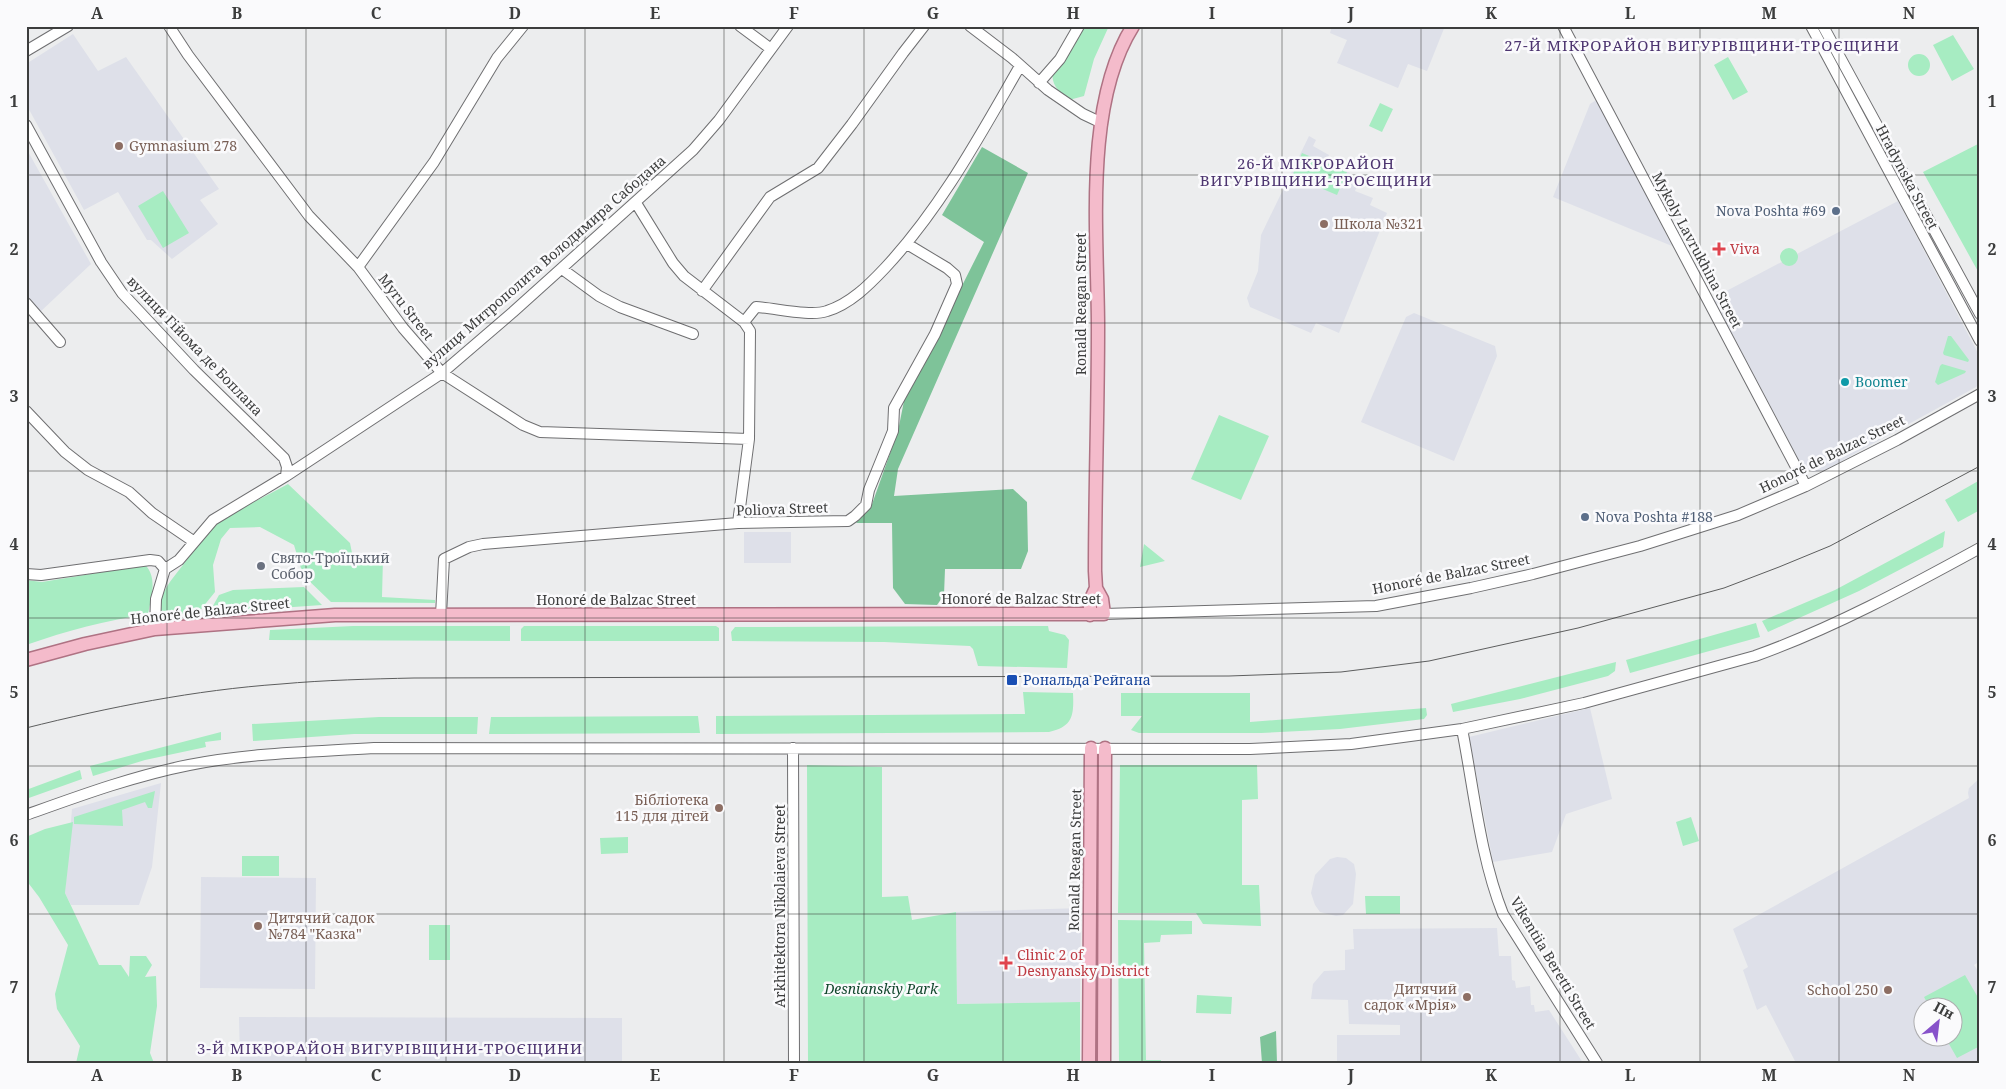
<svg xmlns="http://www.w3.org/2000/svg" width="2006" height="1089" font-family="'Noto Serif',serif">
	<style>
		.built { fill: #dee0e9; fill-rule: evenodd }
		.green { fill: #a7ecc2 }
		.forest { fill: #7ec399 }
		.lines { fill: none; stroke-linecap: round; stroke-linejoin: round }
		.minor-casing { stroke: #6f6f71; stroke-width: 12 }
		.major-casing { stroke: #af7283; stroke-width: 15 }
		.minor { stroke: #fff; stroke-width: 10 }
		.major { stroke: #f4bbcb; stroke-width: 12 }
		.tram { stroke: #5d5e5e; stroke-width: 1 }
		.grid { fill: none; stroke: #3c3d3d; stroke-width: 1; stroke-opacity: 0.55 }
		.education-dot { fill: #8d6e63; stroke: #fafafc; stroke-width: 2 }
		.service-dot { fill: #5c6f8a; stroke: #fafafc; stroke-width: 2 }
		.health-dot { fill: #e0444e; stroke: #fafafc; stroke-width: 2 }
		.culture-dot { fill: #0f9aa8; stroke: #fafafc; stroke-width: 2 }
		.worship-dot { fill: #6b7280; stroke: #fafafc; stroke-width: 2 }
		.transit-dot { fill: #1a4fb4; stroke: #fafafc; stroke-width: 2 }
		.labels { text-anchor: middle; stroke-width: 5; stroke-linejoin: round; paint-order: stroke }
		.education-label { font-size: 14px; fill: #785e54; stroke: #fafafc; text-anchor: start }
		.street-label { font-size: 14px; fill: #3c3d3d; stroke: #fafafc }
		.service-label { font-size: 14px; fill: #4e5e75; stroke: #fafafc; text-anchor: end }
		.health-label { font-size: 14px; fill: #be3a42; stroke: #fafafc; text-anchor: start }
		.culture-label { font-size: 14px; fill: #0d838f; stroke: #fafafc; text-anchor: start }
		.worship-label { font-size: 14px; fill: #5b616d; stroke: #fafafc; text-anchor: start }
		.transit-label { font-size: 14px; fill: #164399; stroke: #fafafc; text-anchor: start }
		.park-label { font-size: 14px; font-style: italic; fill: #10462b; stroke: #fafafc }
		.neighbourhood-label { font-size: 15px; letter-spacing: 1px; fill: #4d3570; stroke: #fafafc }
		.neatline { fill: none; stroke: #3c3d3d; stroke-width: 2 }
		.grid-label { font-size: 16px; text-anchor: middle; font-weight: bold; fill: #3c3d3d }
	</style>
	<rect width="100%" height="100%" fill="#ecedee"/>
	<path class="built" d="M1332,26H1445L1427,71L1408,64L1398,88L1337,63L1347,40L1330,33Z
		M73,34L98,71L126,57L219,189L200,200L218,224L172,259L151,240H147L118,192L84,210L26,104V64Z
		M1598,99L1672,246L1553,197L1590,104Z
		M1309,136L1316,140L1313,146L1329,155L1326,162L1350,173L1348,179L1358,184L1355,191L1373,198L1370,205L1387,213L1339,333L1316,323L1311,333L1250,307L1247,298L1258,271L1261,235Z
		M26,148L91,264L39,313L26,299Z
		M1898,201L1980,357V383L1976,387L1825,470L1813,472L1803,466L1800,462L1713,298Z
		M1414,313L1495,346L1497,356L1454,461L1361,422L1406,317Z
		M744,532H791V563H744Z
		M1590,708L1612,799L1566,814L1552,852L1493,862L1469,737Z
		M1980,778V961L1974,965L1980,974V1063H1796L1766,1005L1757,1010L1743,970L1748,967L1733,929L1969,798L1968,793L1969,788ZM1924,1006H1954V1036H1924Z
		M161,783L152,867L139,905H71L65,893L72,809Z
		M1337,857L1346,858L1354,864L1356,874L1353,904L1343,915L1336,916L1320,912L1315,905L1311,893L1315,875L1330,859Z
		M201,877L316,878L315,989L200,988Z
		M1081,908L1080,1002L957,1004L956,912Z
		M1497,928L1499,956H1511L1512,980L1515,981L1516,988L1530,986L1531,1005H1534L1535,1012L1549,1010L1583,1063H1337V1035H1400V1025L1349,1024L1348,1000L1311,999L1313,984L1324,971L1345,970V950L1354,949L1353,929Z
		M239,1017L622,1018V1063H240Z"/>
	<path class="green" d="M1080,26H1109L1094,59L1084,96L1069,100C1060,93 1050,84 1053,71Z
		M1953,35L1974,69L1952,81L1933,45Z
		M1908 65a11 11 0 1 1 22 0a11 11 0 1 1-22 0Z
		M1728,57L1748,92L1733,100L1714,65Z
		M1380,103L1393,109L1382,132L1369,126Z
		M1980,143V275L1923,172Z
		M1302,153L1347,172L1337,195L1292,176Z
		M163,191L189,233L163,248L138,206Z
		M1780 257a9 9 0 1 1 18 0a9 9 0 1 1-18 0Z
		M1948,336H1951L1969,360L1968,362L1944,355L1943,353Z
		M1942,364L1966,371L1965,373L1938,385L1935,382L1940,366Z
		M1219,415L1269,436L1241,500L1191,479Z
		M1980,480V510L1958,522L1945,500Z
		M288,484L350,543L353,558H383L382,597L435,600V603L331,602L303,575L294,545L260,527L230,528L221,539L213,565L215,592L198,613L163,615C153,597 177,574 186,561C196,547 202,533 217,523C239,508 265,497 288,484Z
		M1945,531L1943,547L1859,591L1768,632L1762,621L1835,590Z
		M1144,544L1165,561L1140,567Z
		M145,565C158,577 151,599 148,614C104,621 69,630 26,645V580L42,582Z
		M304,587L322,605L209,613L219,595L233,590Z
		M1756,623L1760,637L1630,673L1626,660Z
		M353,626H510V641L269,640L270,630Z
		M524,626H716L719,628V641H521V629Z
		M1048,626L1049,631L1065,635L1069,640L1067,668L978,666L973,649L970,646L884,642L732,641L731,632L735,627Z
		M1616,662L1615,671L1608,676L1520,699L1453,712L1451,704Z
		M1023,692L1073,693C1074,715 1073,727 1049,732L716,734V716L1025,714Z
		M1121,693H1250V722L1426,708L1427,715L1424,719L1340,729L1261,733H1139L1131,730L1142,716H1121Z
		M698,716L700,733L489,734L491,717Z
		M379,717H478L477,734H354L253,741L252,724Z
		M221,732V740L205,742L206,747L145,760L93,776L90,766Z
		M807,765L882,767V897L908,896L912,920L956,912L957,1004L1080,1002V1063H808Z
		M1120,765H1257L1258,799L1242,800V885H1259L1261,926L1203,924L1196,913H1118Z
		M80,770L82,779L26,799V790Z
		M155,791L152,808H148L145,802L122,810L123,826L74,824V817Z
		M1691,817L1699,841L1683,846L1676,822Z
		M73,822L65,893L99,965H121L129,977L130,956H146L152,965L145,977L156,976L157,1006L150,1053L154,1063H76L80,1046L57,1009L55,994L68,945L39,897L26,880V837L45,829Z
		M628,837V853L601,854L600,838Z
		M242,856H279V876H242Z
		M1365,896H1400V914H1366Z
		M1118,920L1192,921V934L1161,935L1160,942L1144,943L1146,1060H1161V1063H1119Z
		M429,925H450V960H429Z
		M1965,975L1980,1001V1046L1957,1058L1945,1037L1954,1036V1006H1929L1924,997Z
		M1197,995L1232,997L1231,1014L1196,1013Z"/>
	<path class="forest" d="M982,147L1028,173L898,469L894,496L1013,489L1027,502L1028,551L1021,569H945L944,595L937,605L905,604L893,588L892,523H856L871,507L898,431L904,401L984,242L942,215Z
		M1276,1031L1277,1063H1262L1260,1037Z"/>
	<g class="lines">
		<defs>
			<path id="minor" d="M169,26L188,55L309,216L358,267L403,328L442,373L523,425L540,432L749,439
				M740,26L771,49
				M970,26L1012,58L1048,90L1083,114L1102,123
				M1563,26L1806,486
				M1811,26L1980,341
				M1823,26L1980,314
				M26,51L68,26
				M1039,83L1060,59L1079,26
				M26,125L101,262L122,293L194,370L284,458L287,467L286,476
				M636,203L673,263L684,276L744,322L750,331L749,439L738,523
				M358,267L434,162L497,58L523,26
				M562,269L599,296L620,307L693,334
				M702,291L770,197L818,168L852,124L903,53L924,26
				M26,303L60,342
				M744,322L756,307C775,308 811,317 827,311C850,304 869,285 885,268C941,208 979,137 1020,66
				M26,411L65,452L88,470L129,492L152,513L193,541
				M26,574L41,575L150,560L158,561L165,569
				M1104,614L1376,606L1471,588L1533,574L1640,546L1738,515L1806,486L1897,440L1980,394
				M441,615L444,559L469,547L483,544L738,523L848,521L855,516L866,505L869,490L893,431L894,408L935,334L957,284L955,275L947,268L907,244
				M155,629L156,599L165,569L179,560L213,520L286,476L442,373L513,312L693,150L719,120L788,26
				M1462,729C1474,790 1480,856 1503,914L1597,1063
				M793,748L794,1063
				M26,815C79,796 133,776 189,765C250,753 312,752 374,748L1250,749L1351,744L1462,729L1584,703L1755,656C1833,628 1907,588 1980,548"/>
			<path id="major" d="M1090,615V601L1096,588
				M26,660L85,644L155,629L335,615L1104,614L1102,599L1096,588L1095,571C1095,490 1098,409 1098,328C1098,237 1083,105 1133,26
				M1089,1063L1091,748
				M1104,1063L1105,748"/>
		</defs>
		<use href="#minor" class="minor-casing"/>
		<use href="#major" class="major-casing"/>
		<use href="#minor" class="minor"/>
		<use href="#major" class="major"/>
		<path class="tram" d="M26,728C110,707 195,690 281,684C325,680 370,679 414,678L1229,676L1341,672L1429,661L1578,628L1724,588L1779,567L1830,546L1980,466"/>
	</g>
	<path class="grid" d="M167,26V1063M306,26V1063M446,26V1063M585,26V1063M724,26V1063M864,26V1063M1003,26V1063M1142,26V1063M1282,26V1063M1421,26V1063M1560,26V1063M1700,26V1063M1839,26V1063M26,175H1980M26,323H1980M26,471H1980M26,618H1980M26,766H1980M26,914H1980"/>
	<g class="education-dot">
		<circle cx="119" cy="146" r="5"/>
		<circle cx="1324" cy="224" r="5"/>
		<circle cx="719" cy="808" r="5"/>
		<circle cx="258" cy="926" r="5"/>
		<circle cx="1888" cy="990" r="5"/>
		<circle cx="1467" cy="997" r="5"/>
	</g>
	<g class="service-dot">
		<circle cx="1836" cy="211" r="5"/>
		<circle cx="1585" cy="517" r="5"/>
	</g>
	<g class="health-dot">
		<path d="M1716.5 241.5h5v5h5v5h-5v5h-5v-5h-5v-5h5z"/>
		<path d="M1003.5 955.5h5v5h5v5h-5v5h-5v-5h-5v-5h5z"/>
	</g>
	<circle class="culture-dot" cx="1845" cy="382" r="5"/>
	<circle class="worship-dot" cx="261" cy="566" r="5"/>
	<rect class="transit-dot" x="1006" y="674" width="12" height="12" rx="2.5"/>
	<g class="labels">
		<g class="education-label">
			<text x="129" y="151">Gymnasium 278</text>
			<text x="1334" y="229">Школа №321</text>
			<text x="709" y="805" text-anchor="end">Бібліотека<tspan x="709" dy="16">115 для дітей</tspan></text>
			<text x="268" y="923">Дитячий садок<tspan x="268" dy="16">№784 "Казка"</tspan></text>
			<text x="1457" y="994" text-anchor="end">Дитячий<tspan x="1457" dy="16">садок «Мрія»</tspan></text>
			<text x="1878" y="995" text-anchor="end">School 250</text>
		</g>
		<g class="street-label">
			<text transform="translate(1907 177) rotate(62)" y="5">Hradynska Street</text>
			<text transform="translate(1697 250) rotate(62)" y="5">Mykoly Lavrukhina Street</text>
			<text transform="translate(544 262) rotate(-41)" y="5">вулиця Митрополита Володимира Сабодана</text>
			<text transform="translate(1081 304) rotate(-90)" y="5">Ronald Reagan Street</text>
			<text transform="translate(406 307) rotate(52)" y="5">Myru Street</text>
			<text transform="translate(195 346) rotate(46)" y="5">вулиця Гійома де Боплана</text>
			<text transform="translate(1832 454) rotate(-26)" y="5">Honoré de Balzac Street</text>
			<text transform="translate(782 509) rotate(-2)" y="5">Poliova Street</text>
			<text transform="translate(1451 574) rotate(-11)" y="5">Honoré de Balzac Street</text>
			<text x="1021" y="604">Honoré de Balzac Street</text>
			<text x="616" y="605">Honoré de Balzac Street</text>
			<text transform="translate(210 611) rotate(-6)" y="5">Honoré de Balzac Street</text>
			<text transform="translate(1075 860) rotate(-89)" y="5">Ronald Reagan Street</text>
			<text transform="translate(780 906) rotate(-90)" y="5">Arkhitektora Nikolaieva Street</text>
			<text transform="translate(1553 963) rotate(59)" y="5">Vikentiia Beretti Street</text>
		</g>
		<g class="service-label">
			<text x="1826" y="216">Nova Poshta #69</text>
			<text x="1595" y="522" text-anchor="start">Nova Poshta #188</text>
		</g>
		<g class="health-label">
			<text x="1730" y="254">Viva</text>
			<text x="1017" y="960">Clinic 2 of<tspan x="1017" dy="16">Desnyansky District</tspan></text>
		</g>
		<g class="culture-label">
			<text x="1855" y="387">Boomer</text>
		</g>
		<g class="worship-label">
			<text x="271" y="563">Свято-Троїцький<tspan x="271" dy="16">Собор</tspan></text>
		</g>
		<g class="transit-label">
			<text x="1023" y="685">Рональда Рейгана</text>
		</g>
		<g class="park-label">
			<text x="881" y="994">Desnianskiy Park</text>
		</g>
		<g class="neighbourhood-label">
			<text x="1702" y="51">27-Й МІКРОРАЙОН ВИГУРІВЩИНИ-ТРОЄЩИНИ</text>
			<text x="1316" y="169">26-Й МІКРОРАЙОН<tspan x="1316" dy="17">ВИГУРІВЩИНИ-ТРОЄЩИНИ</tspan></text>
			<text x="390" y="1054">3-Й МІКРОРАЙОН ВИГУРІВЩИНИ-ТРОЄЩИНИ</text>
		</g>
	</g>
	<rect width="2006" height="1089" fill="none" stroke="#fafafc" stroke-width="55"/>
	<g transform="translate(1938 1022) rotate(28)"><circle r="24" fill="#fafafc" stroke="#aeaeb0"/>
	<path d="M0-4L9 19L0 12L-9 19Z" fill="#8752ca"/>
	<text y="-8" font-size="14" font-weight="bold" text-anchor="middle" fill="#3c3d3d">Пн</text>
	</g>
	<rect x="28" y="28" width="1950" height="1034" class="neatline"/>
	<g class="grid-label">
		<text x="97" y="19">A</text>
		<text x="237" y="19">B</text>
		<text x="376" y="19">C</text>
		<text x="515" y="19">D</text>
		<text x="655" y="19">E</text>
		<text x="794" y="19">F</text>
		<text x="933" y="19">G</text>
		<text x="1073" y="19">H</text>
		<text x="1212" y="19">I</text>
		<text x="1351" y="19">J</text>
		<text x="1491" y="19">K</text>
		<text x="1630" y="19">L</text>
		<text x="1769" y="19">M</text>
		<text x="1909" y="19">N</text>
		<text x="14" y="107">1</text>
		<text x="1992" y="107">1</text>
		<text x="14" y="255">2</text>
		<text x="1992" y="255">2</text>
		<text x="14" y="402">3</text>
		<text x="1992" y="402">3</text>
		<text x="14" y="550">4</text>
		<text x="1992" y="550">4</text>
		<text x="14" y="698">5</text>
		<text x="1992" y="698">5</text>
		<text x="14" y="846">6</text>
		<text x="1992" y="846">6</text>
		<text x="14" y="993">7</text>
		<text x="1992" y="993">7</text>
		<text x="97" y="1081">A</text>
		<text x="237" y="1081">B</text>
		<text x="376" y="1081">C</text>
		<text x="515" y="1081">D</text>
		<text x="655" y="1081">E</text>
		<text x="794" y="1081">F</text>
		<text x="933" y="1081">G</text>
		<text x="1073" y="1081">H</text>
		<text x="1212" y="1081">I</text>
		<text x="1351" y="1081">J</text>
		<text x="1491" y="1081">K</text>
		<text x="1630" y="1081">L</text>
		<text x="1769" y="1081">M</text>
		<text x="1909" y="1081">N</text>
	</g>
</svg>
